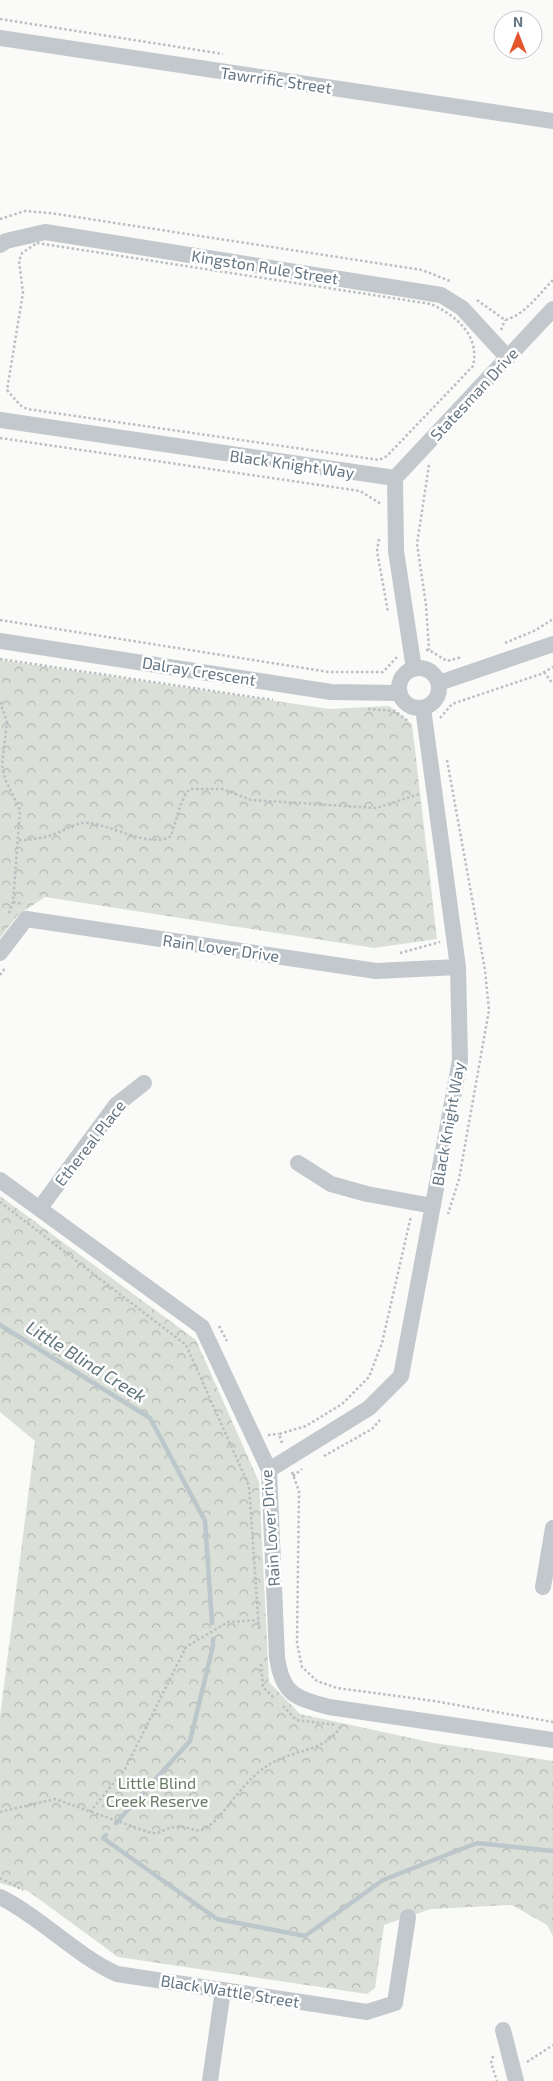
<svg xmlns="http://www.w3.org/2000/svg" width="553" height="2081" font-family="'Exo 2',sans-serif">
	<style>
		.park { fill: url(#park-crowns) }
		.lines { fill: none; stroke-linecap: round; stroke-linejoin: round }
		.stream { stroke: #bbc7cb; stroke-width: 4.5 }
		.path { stroke: #bbbfc2; stroke-width: 2.5; stroke-dasharray: 2.5 2.5; stroke-linecap: butt }
		.minor { stroke: #c3c8cc; stroke-width: 16 }
		.labels { text-anchor: middle; stroke-width: 5; stroke-linejoin: round; paint-order: stroke }
		.street-label { font-size: 16px; fill: #657683; stroke: #fff }
		.park-label { font-size: 16px; fill: #687a64; stroke: #fff }
		.water-label { font-size: 18px; font-style: italic; fill: #60757c; stroke: #fff }
	</style>
	<defs>
		<pattern id="park-crowns" width="20" height="18" patternUnits="userSpaceOnUse" patternTransform="scale(1.25)"><rect width="20" height="18" fill="#dadfd7"/><path d="M2 6a3 3 0 1 1 6 0M12 15a3 3 0 1 1 6 0" fill="none" stroke="#b4b9b4"/></pattern>
	</defs>
	<rect width="100%" height="100%" fill="#fafaf8"/>
	<path class="park" d="M0,660L329,709L389,706L412,724L437,939L374,948L45,897L17,916L0,938Z
		M0,1196L196,1340L259,1482L269,1682L300,1714L434,1743L553,1761V1936L547,1925L512,1905L431,1909L384,1925L375,1988L367,1994L118,1957L28,1891L0,1883V1717L35,1441L0,1412Z"/>
	<g class="lines">
		<path class="stream" d="M0,1325L150,1418L205,1521L212,1623
			M116,1823L190,1741L213,1646V1639
			M106,1835L103,1838L217,1919L305,1936L383,1880L477,1843L553,1851"/>
		<path class="path" d="M0,19L223,54
			M0,219L25,211L50,213L422,270L450,281
			M37,243L431,304C457,316 480,336 473,366L387,456L379,460L27,409L20,405L7,390L23,293L19,261L22,253Z
			M477,300L505,320C525,315 539,294 553,280
			M501,330L505,320
			M0,438L360,491L381,504
			M429,465L417,544L426,605L429,650
			M379,539L377,551L388,612
			M0,620L329,672H383L397,657
			M505,643L536,630L553,619
			M426,650H429L447,661L462,657
			M0,659L273,700
			M544,672L553,684
			M0,702L7,722L2,766L6,781L20,810L13,902L8,916
			M368,709L395,711L409,722
			M440,718L452,704L541,674L553,667
			M447,760L485,970L489,1010L459,1179L448,1214
			M19,840C35,840 50,837 64,830C73,826 79,822 89,823C111,825 151,849 171,836L180,806L186,793L190,789H223L251,800L376,808L420,794
			M13,902L23,904
			M400,953L440,942
			M0,975L5,968
			M0,1202L186,1345L249,1486L259,1631
			M219,1326L227,1341
			M268,1435L279,1434
			M282,1443L279,1434L306,1426L342,1404L369,1377L382,1343L411,1216
			M324,1456L372,1429L380,1420
			M292,1472L299,1491L297,1643L302,1667L317,1681L337,1688L434,1701L553,1722
			M293,1476L302,1469
			M261,1664L263,1687L275,1699
			M283,1706L296,1720L336,1725
			M0,1812L55,1799L151,1833C160,1834 166,1828 174,1827C194,1824 195,1840 216,1820C232,1802 249,1776 270,1764C295,1749 325,1752 341,1726
			M90,1812L125,1769L186,1647L228,1622L258,1620
			M0,1878L23,1890
			M493,2056L491,2063L497,2081
			M527,2062L553,2045"/>
		<path class="minor" d="M0,38L553,121
			M0,245L6,241L45,232L441,295L462,308L508,358
			M0,420L395,478L396,551L414,669
			M395,478L553,309
			M0,641L331,692L400,693
			M399 688a20 20 0 1 1 40 0a20 20 0 1 1-40 0Z
			M439,683L553,644
			M0,953L26,919L376,971L458,967
			M298,1163L331,1184L367,1194L433,1206
			M0,1180L202,1327L269,1470L277,1657C282,1694 295,1698 329,1707L553,1740
			M40,1208L116,1105L144,1083
			M269,1470L369,1408L401,1376L460,1060L458,967L423,708
			M543,1587L553,1528
			M0,1897C42,1918 75,1955 117,1974L367,2012L395,2003L408,1917
			M503,2030L516,2081
			M210,2081L223,1990"/>
	</g>
	<g class="labels">
		<g class="street-label">
			<text transform="translate(276 80) rotate(8)" y="6">Tawrrific Street</text>
			<text transform="translate(265 267) rotate(9)" y="6">Kingston Rule Street</text>
			<text transform="translate(474 394) rotate(-47)" y="6">Statesman Drive</text>
			<text transform="translate(292 464) rotate(8)" y="6">Black Knight Way</text>
			<text transform="translate(199 671) rotate(9)" y="6">Dalray Crescent</text>
			<text transform="translate(221 948) rotate(8)" y="6">Rain Lover Drive</text>
			<text transform="translate(448 1124) rotate(-80)" y="6">Black Knight Way</text>
			<text transform="translate(90 1143) rotate(-52)" y="6">Ethereal Place</text>
			<text transform="translate(270 1528) rotate(-94)" y="6">Rain Lover Drive</text>
			<text transform="translate(230 1991) rotate(9)" y="6">Black Wattle Street</text>
		</g>
		<g class="park-label">
			<text x="157" y="1789">Little Blind<tspan x="157" dy="18">Creek Reserve</tspan></text>
		</g>
		<g class="water-label">
			<text transform="translate(86 1362) rotate(32)" y="6">Little Blind Creek</text>
		</g>
	</g>
	<g transform="translate(518 35)"><circle r="24" fill="#ffffff" stroke="#c1c8cd"/>
	<path d="M0-4L9 19L0 12L-9 19Z" fill="#e4572e"/>
	<text y="-8" font-size="14" font-weight="bold" text-anchor="middle" fill="#657683">N</text>
	</g>
</svg>
